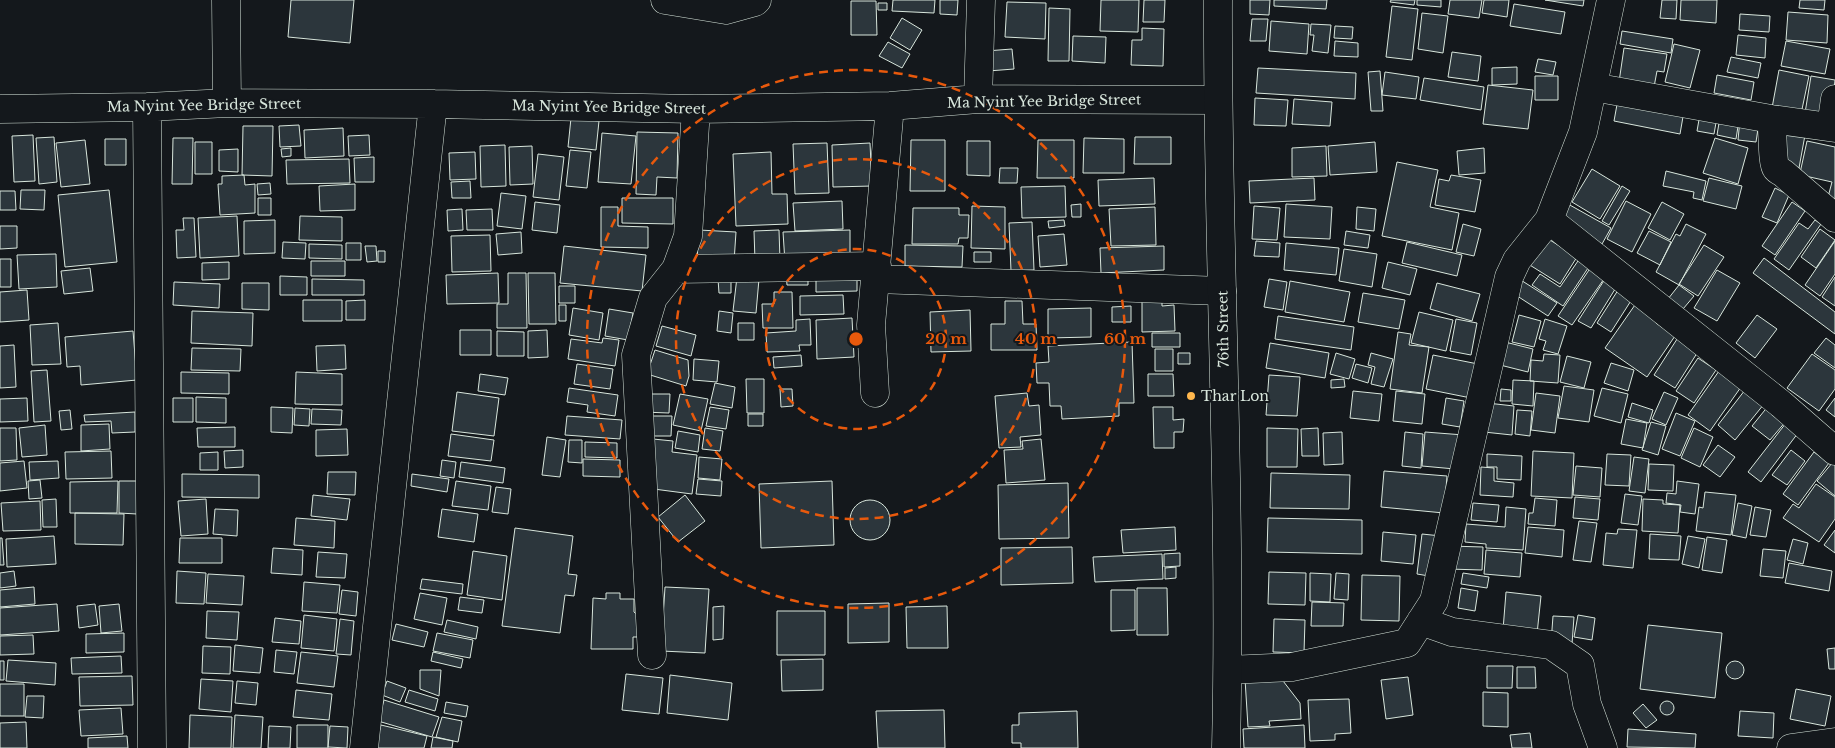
<svg xmlns="http://www.w3.org/2000/svg" width="1835" height="748" font-family="'Libre Baskerville',serif">
	<style>
		.building { fill: #2c363c; stroke: #d8e6dc }
		.lines { fill: none; stroke-linecap: round; stroke-linejoin: round }
		.minor-casing { stroke: #d8e6dc; stroke-width: 29 }
		.tertiary-casing { stroke: #d8e6dc; stroke-width: 29 }
		.minor { stroke: #14181c; stroke-width: 28 }
		.tertiary { stroke: #14181c; stroke-width: 28 }
		.ring { fill: none; stroke: #e8590c; stroke-width: 2.5; stroke-dasharray: 9 6 }
		.poi-dot { fill: #ffb74d; stroke: #14181c; stroke-width: 2 }
		.labels { text-anchor: middle; stroke-width: 4; stroke-linejoin: round; paint-order: stroke }
		.street-label { font-size: 14px; fill: #d8e6dc; stroke: #14181c }
		.poi-label { font-size: 14px; fill: #d8e6dc; stroke: #14181c; text-anchor: start }
		.centre { fill: #e8590c; stroke: #14181c; stroke-width: 2.5 }
		.ring-label { font-size: 15px; text-anchor: middle; font-weight: bold; fill: #e8590c; stroke: #14181c; stroke-width: 4; stroke-linejoin: round; paint-order: stroke }
	</style>
	<rect width="100%" height="100%" fill="#14181c"/>
	<path class="building" d="M291,0H354L350,43L288,37Z
		M893,0H935L934,13L892,11Z
		M940,0H958L957,15L940,14Z
		M1101,0H1139L1138,32L1100,31Z
		M1144,0H1165L1164,22H1143Z
		M1250,0H1270L1269,15L1250,14Z
		M1274,0H1327L1326,9L1274,6Z
		M1391,0H1415L1414,5L1390,2Z
		M1417,0H1441V7L1417,5Z
		M1450,0H1482L1479,18L1448,14Z
		M1484,0H1509L1507,17L1482,13Z
		M1545,0H1584L1583,6Z
		M1662,0H1677L1676,19L1660,18Z
		M1681,0H1717L1716,23L1680,20Z
		M1800,0H1825L1824,10L1799,8Z
		M851,1H876L877,35H851Z
		M1007,2L1046,3L1045,39L1005,37Z
		M878,3H887V10H878Z
		M1514,4L1565,12L1561,34L1510,26Z
		M1392,6L1418,9L1412,60L1386,57Z
		M1049,8L1070,9L1069,61H1048Z
		M1788,12L1828,15L1827,43L1786,40Z
		M1422,13L1448,16L1443,53L1418,49Z
		M1740,14L1770,16L1769,32L1739,30Z
		M902,18L922,30L910,50L890,38Z
		M1252,19H1268L1266,41H1250Z
		M1271,21L1309,24L1307,54L1269,51Z
		M1311,24L1331,25L1328,53L1312,51L1314,35H1310Z
		M1335,26L1353,27L1352,39L1334,38Z
		M1142,28L1164,29L1163,66L1131,65L1132,40H1142Z
		M1622,31L1673,39L1671,53L1620,44Z
		M1738,35L1766,38L1765,58L1736,55Z
		M1073,36L1106,37L1105,63L1072,61Z
		M1335,41L1358,43V57L1334,56Z
		M1786,41L1830,49L1825,74L1781,66Z
		M888,42L910,54L902,68L879,56Z
		M1674,44L1700,50L1690,88L1665,82Z
		M1624,48L1667,54L1664,72L1657,71L1654,87L1619,82Z
		M1012,49L1014,69L988,71L986,51Z
		M1452,52L1481,56L1478,81L1448,77Z
		M1731,57L1761,63L1758,78L1727,72Z
		M1538,59L1556,62L1553,75L1535,72Z
		M1517,67V84L1492,85V68Z
		M1258,68L1356,73L1355,99L1256,93Z
		M1779,70L1809,76L1801,114L1772,108Z
		M1380,71L1383,111H1371L1368,72Z
		M1385,72L1419,77L1416,99L1382,95Z
		M1717,75L1754,82L1751,100L1714,93Z
		M1535,76H1558V100H1535Z
		M1811,76L1835,80L1831,117L1805,113Z
		M1424,78L1484,87L1481,110L1420,100Z
		M1488,85L1533,90L1528,129L1483,124Z
		M1255,98L1288,100L1286,126L1254,125Z
		M1294,99L1332,102L1330,126L1292,124Z
		M1618,99L1684,111L1680,134L1614,121Z
		M1700,114L1717,117L1714,134L1697,131Z
		M1720,117L1739,120L1736,139L1717,135Z
		M571,118L599,121L596,150L568,147Z
		M1740,119L1759,122L1756,142L1738,140Z
		M299,125L301,146L280,147L279,126Z
		M243,126H273L272,176L242,175Z
		M343,128L344,156L305,158L304,130Z
		M1783,130L1805,135L1799,168L1776,164Z
		M637,132L678,133L677,178L657,177L656,195L636,194Z
		M602,133L636,136L631,184L598,182Z
		M33,135L35,181L14,182L12,136Z
		M369,135L370,155L349,156L348,136Z
		M54,137L57,182L39,184L36,138Z
		M1135,137H1171V164H1134Z
		M173,138H193L192,184H172Z
		M1084,138L1124,139V173H1083Z
		M1715,138L1748,148L1738,184L1703,173Z
		M105,139H126V165H105Z
		M85,140L90,184L61,187L56,143Z
		M911,140H945V191H910Z
		M1038,140H1074V178H1037Z
		M967,141H990V176L967,175Z
		M1807,141L1835,147V199L1828,197L1832,182L1792,173H1800Z
		M195,142H212V174H195Z
		M1375,142L1377,172L1330,175L1328,146Z
		M827,143L829,193L795,194L793,144Z
		M870,143L872,186L833,187L832,145Z
		M505,145L506,186L481,187L480,146Z
		M532,146L533,184L510,185L509,147Z
		M1326,146L1327,176L1292,177V148Z
		M291,148V156L282,157L281,149Z
		M1484,148L1485,173L1459,175L1457,151Z
		M238,149V172L219,171V150Z
		M570,150L591,152L587,188L566,186Z
		M475,152L476,179L450,180L449,153Z
		M771,152L772,194H787L788,224L736,226L733,154Z
		M538,154L564,157L559,200L533,197Z
		M374,157V182H355L354,158Z
		M349,159L350,183L287,184L286,160Z
		M1397,162L1438,170L1430,207L1459,213L1452,250L1382,236Z
		M1000,168H1018L1017,183H999Z
		M1592,169L1620,186L1600,219L1572,202Z
		M1666,171L1706,181L1702,200L1693,198L1694,192L1663,186Z
		M244,175L245,185L255,184V213L220,215L218,184H222V176Z
		M1451,175L1481,180L1475,212L1435,205L1439,179L1449,181Z
		M1154,178L1155,204L1099,206L1098,180Z
		M1314,178L1315,200L1250,203L1249,181Z
		M1709,178L1742,186L1736,209L1703,201Z
		M470,181L471,198H452L451,182Z
		M270,183L271,194L258,195L257,184Z
		M355,184V210L320,211L319,186Z
		M1065,186L1066,217L1022,218L1021,187Z
		M1622,186L1630,191L1609,225L1602,221Z
		M1775,188L1789,195L1777,223L1762,217Z
		M21,190H45L44,210L20,209Z
		M109,190L117,262L65,267L58,195Z
		M0,191H15L16,210H0Z
		M501,193L526,196L522,229L497,226Z
		M258,198H271V215H258Z
		M622,198H673V224L622,223Z
		M842,201L843,229L795,231L793,203Z
		M1626,201L1651,214L1632,252L1607,239Z
		M535,202L560,205L557,233L532,230Z
		M1662,202L1684,214L1670,240L1648,228Z
		M1792,202L1805,211L1775,255L1762,246Z
		M1081,204V217H1072L1071,205Z
		M1286,204L1332,207L1330,239L1284,237Z
		M1568,204L1611,228L1602,244L1559,219Z
		M972,206L1005,207V249L971,248Z
		M1254,206L1280,208L1277,240L1252,239Z
		M601,207H618V226L648,227V248L601,247Z
		M1155,207L1156,245L1111,246L1109,209Z
		M1357,207L1376,209L1374,231L1356,229Z
		M913,208H959V215H969L968,238H959L958,244H912Z
		M462,209L463,230L448,231L447,210Z
		M492,209L493,230H467L466,210Z
		M237,216L239,256L200,258L198,218Z
		M300,216L342,217V241L299,240Z
		M183,218H194L196,257L177,258L176,230H184Z
		M275,220V253L244,254V221Z
		M1064,220L1065,226L1049,228L1048,221Z
		M1815,220L1821,224L1789,270L1774,259L1799,223L1808,229Z
		M1032,222L1034,270L1011,271L1009,223Z
		M1463,224L1481,229L1474,256L1456,252Z
		M1686,224L1706,234L1679,285L1656,272L1676,234L1680,236Z
		M0,226H17V248L0,249Z
		M1820,229L1835,240L1816,268L1801,257Z
		M699,230L736,232L734,262L697,260Z
		M779,230L780,260L755,261L754,231Z
		M850,230V259L785,262L783,232Z
		M1346,231L1370,235L1368,248L1344,245Z
		M1649,231L1671,242L1660,265L1637,253Z
		M521,232L522,253L498,255L496,234Z
		M1064,234L1067,265L1040,267L1038,236Z
		M490,235L491,271L452,272L451,236Z
		M1542,235L1577,257L1560,284L1525,262Z
		M1256,241L1280,243L1279,257L1254,256Z
		M1835,241V274L1820,296L1805,285Z
		M283,242L306,243L305,259L282,258Z
		M1407,242L1462,255L1457,276L1402,263Z
		M346,243H361V260H346Z
		M1286,243L1339,248L1336,275L1284,270Z
		M309,244L342,245V259L309,258Z
		M905,245L963,246L962,267L905,266Z
		M1704,245L1724,257L1698,296L1679,284Z
		M365,246H376L377,261L367,262Z
		M564,246L646,255L642,291L560,283Z
		M1164,246V270L1101,273L1100,248Z
		M1344,249L1377,254L1372,287L1339,281Z
		M378,251H385V262H378Z
		M974,252H991V262H974Z
		M56,254L57,287L19,289L17,255Z
		M1580,258L1590,265L1563,306L1532,285L1540,274L1560,287Z
		M1764,258L1835,312V334L1753,273Z
		M0,259H11V287H0Z
		M311,261H345V276H311Z
		M229,262V279L202,280V263Z
		M1388,262L1417,269L1410,295L1382,288Z
		M1591,267L1606,276L1572,325L1558,316Z
		M90,268L93,291L64,294L61,271Z
		M1717,270L1740,283L1717,321L1694,308Z
		M808,271V285H787L786,272Z
		M498,273L499,303L447,304L446,275Z
		M508,273H526L527,328H497V304H508Z
		M528,273H555L556,324H529Z
		M816,273H857V291L816,292Z
		M280,276L307,277V295H280Z
		M737,277L759,279L756,313L733,311Z
		M1516,277L1557,303L1548,316L1508,290Z
		M1835,277V306L1822,297Z
		M312,279L364,280V295H312Z
		M718,279H731V293H719Z
		M1269,279L1287,282L1283,310L1264,307Z
		M1605,279L1617,286L1591,328L1578,321Z
		M1290,281L1350,292L1344,322L1285,312Z
		M174,282L220,284L219,308L173,305Z
		M242,283H269V310L242,309Z
		M1437,283L1480,294L1472,321L1430,309Z
		M1679,285L1694,296L1683,309L1668,299Z
		M559,286H575V303H559Z
		M1620,287L1634,296L1611,332L1597,323Z
		M27,290L29,320L0,322V292Z
		M774,292H792L793,328H763L762,304H774Z
		M1363,293L1405,300L1399,329L1358,322Z
		M843,295L844,314L800,315V296Z
		M303,300H342V321H303Z
		M365,300V320H346V301Z
		M1142,300H1162V306L1174,305L1175,331L1142,332Z
		M1005,301H1022L1023,324H1036L1037,350H991V324H1005Z
		M1637,302L1660,317L1656,323L1675,336L1647,377L1605,348Z
		M559,305H566V321H559Z
		M1131,306V322H1112V307Z
		M573,308L603,313L599,340L569,335Z
		M1091,308V337L1048,338V309Z
		M609,309L633,313L628,340L605,336Z
		M970,310L971,351L931,352L930,312Z
		M192,311L253,313L252,346L191,343Z
		M719,311L733,313L731,333L717,331Z
		M1419,312L1453,320L1446,351L1411,343Z
		M1519,315L1541,321L1534,347L1512,342Z
		M1757,315L1777,329L1755,358L1736,343Z
		M1278,316L1354,327L1351,350L1275,339Z
		M852,318L854,357L817,359L816,320Z
		M810,319L811,345H799L800,351L767,352L766,333L796,331V320Z
		M1456,319L1477,323L1471,355L1450,351Z
		M1545,319L1567,326L1558,354L1543,350L1546,341L1539,339Z
		M58,323L61,364L32,365L30,325Z
		M738,323H754V340H738Z
		M662,326L696,335L691,356L656,346Z
		M460,330H491V355H460Z
		M547,330L548,357L528,358V331Z
		M133,331L137,380L81,385L80,366L67,367L65,337Z
		M497,331L524,332V356H497Z
		M1398,332L1411,334L1409,345L1429,347L1422,393L1390,389Z
		M1152,333H1180V347H1152Z
		M1679,336L1699,350L1675,388L1654,375Z
		M603,338L619,340L615,366L568,359L571,339L602,343Z
		M1826,338L1835,345V368L1814,353Z
		M1497,340L1533,349L1528,372L1492,363Z
		M1132,342L1134,403H1119V416L1062,419L1061,406H1050L1049,383H1037L1036,363L1049,362L1048,346Z
		M1270,343L1329,353L1325,378L1266,368Z
		M14,345L16,387L0,388V346Z
		M345,345L346,369L317,371L316,346Z
		M192,348L241,349L240,371L191,370Z
		M1155,349H1173V371H1155Z
		M655,350L688,360L689,376L686,386L647,374Z
		M1178,353H1190V364H1178Z
		M1336,353L1355,359L1349,379L1330,374Z
		M1371,353L1393,359L1384,387L1371,384L1375,367L1368,365Z
		M1544,354L1560,355L1558,383L1530,381L1531,360L1543,361Z
		M1812,354L1835,370V389L1819,411L1787,388Z
		M801,355L802,366L774,368L773,357Z
		M1433,355L1478,364L1471,398L1426,389Z
		M1567,356L1591,362L1584,388L1560,382Z
		M1698,358L1716,370L1694,403L1676,391Z
		M694,359L719,361L717,382L693,380Z
		M1611,363L1634,370L1628,391L1604,383Z
		M577,364L613,369L610,389L574,384Z
		M1356,364L1372,368L1368,383L1352,378Z
		M47,370L51,421L34,422L31,371Z
		M1719,371L1741,387L1710,431L1688,415Z
		M181,372L229,373V394L181,393Z
		M296,372L342,374V405L295,404Z
		M480,374L508,378L505,395L478,391Z
		M1148,374H1173L1174,396H1148Z
		M1269,375L1300,377L1297,416L1266,415Z
		M746,379H764V413H747Z
		M1344,379L1345,387L1331,388V380Z
		M1513,380L1534,381L1533,406L1512,404Z
		M715,383L735,387L732,408L710,404Z
		M1564,386L1594,390L1589,422L1558,418Z
		M569,388L618,395L615,416L587,412L588,405L567,402Z
		M1602,388L1628,394L1621,423L1594,416Z
		M780,389H792L793,406L781,407Z
		M1501,389L1511,390V401H1500Z
		M1745,390L1764,404L1735,440L1718,425Z
		M1353,391L1382,394L1379,421L1350,418Z
		M1396,391L1425,394L1422,424L1393,421Z
		M457,392L499,398L494,436L452,431Z
		M1664,392L1678,398L1666,425L1652,419Z
		M1027,393L1029,406L1039,405L1041,435L1020,437L1021,447L999,448L995,396Z
		M1536,393L1560,396L1555,433L1531,430Z
		M642,394H670L669,413L642,412Z
		M680,394L708,399L701,431L673,425Z
		M196,397L226,398V423L196,422Z
		M27,398L28,421L0,422V399Z
		M173,398H193V422H173Z
		M1446,398L1464,401L1460,427L1442,424Z
		M1835,398V417L1826,410Z
		M1487,403L1514,406L1512,435L1484,432Z
		M1632,403L1653,410L1649,423L1628,417Z
		M1769,405L1787,420L1770,440L1752,426Z
		M271,407L293,408L292,433L271,432Z
		M710,407L729,410L726,429L706,426Z
		M1153,407H1173V420L1184,419L1183,432H1174V448H1154Z
		M295,408L310,409L309,426L294,425Z
		M312,409L342,410L341,425L311,424Z
		M70,410L72,429L61,430L59,411Z
		M1517,410L1532,411L1530,436L1515,434Z
		M135,412V432L112,433L111,421L85,422L84,415Z
		M1676,413L1695,421L1680,456L1662,449Z
		M748,414H763V426H748Z
		M567,416L622,420L620,439L565,435Z
		M644,416H672L671,436H644Z
		M1626,419L1647,423L1643,448L1621,444Z
		M1651,422L1666,426L1658,455L1642,450Z
		M1786,423L1798,433L1761,482L1748,472Z
		M109,424L110,449L81,451V425Z
		M45,425L47,455L22,457L19,428Z
		M235,427V447H198L197,428Z
		M0,428H16L17,460L0,461Z
		M705,428L723,431L720,451L702,449Z
		M1267,428L1298,429L1297,467H1267Z
		M1318,428L1319,456H1302L1301,429Z
		M1694,428L1713,437L1700,467L1681,458Z
		M347,429L348,455L316,456V430Z
		M678,431L700,435L698,452L675,448Z
		M1342,432L1343,464L1324,465L1323,433Z
		M1405,432L1423,434L1421,468L1402,466Z
		M1425,432L1464,435L1455,469L1422,466Z
		M451,434L494,440L491,461L448,456Z
		M547,437L566,440L560,477L542,475Z
		M653,439L673,441L672,452L697,455L692,494L646,488Z
		M1041,439L1045,480L1006,483L1004,450L1023,449L1022,441Z
		M569,440H582V463L568,462Z
		M585,442L617,443V458L585,457Z
		M1718,445L1735,457L1720,477L1703,465Z
		M243,450V467L225,468L224,451Z
		M1791,450L1805,461L1787,485L1772,475Z
		M111,451L112,478L66,479L65,452Z
		M1533,451L1574,453L1572,498L1531,496Z
		M218,452V470H200V453Z
		M1814,452L1829,463L1798,505L1783,494Z
		M1487,454L1522,456L1521,480L1497,479V467H1487Z
		M1607,454L1631,455L1629,486L1605,485Z
		M699,457L722,459L720,480L698,478Z
		M1634,457L1649,459L1645,493L1629,491Z
		M583,459L620,460V477L583,476Z
		M442,460L456,462L454,478L440,476Z
		M24,461L27,488L0,491V463Z
		M58,461L59,478L30,480L29,462Z
		M461,462L505,468L503,483L459,477Z
		M1833,462L1835,463V496L1817,481Z
		M1649,464L1674,465L1673,491L1648,490Z
		M1576,466L1602,468L1600,497L1573,495Z
		M1481,467L1494,468V481L1514,483L1513,497L1480,495Z
		M1384,471L1447,476L1444,513L1381,507Z
		M328,472H356L355,495L327,494Z
		M1271,473L1350,475L1349,509L1270,508Z
		M182,474L259,475V498L182,497Z
		M412,474L449,479L447,492L411,486Z
		M698,479L722,481L721,496L696,494Z
		M40,480L42,498L29,499L28,481Z
		M118,481L117,513H70V482Z
		M119,481H137V514L119,513Z
		M456,481L491,486L488,510L452,506Z
		M832,481L834,545L761,548L759,484Z
		M1677,481L1699,484L1695,514L1680,512L1681,505L1666,503L1667,493L1676,494Z
		M1068,483L1069,538L999,539L998,485Z
		M1816,484L1835,497V519L1819,542L1783,518L1793,504L1799,508Z
		M496,487L511,489L508,514L492,512Z
		M1705,492L1736,495L1731,535L1696,531L1699,507L1703,508Z
		M1625,494L1642,496L1638,525L1621,523Z
		M313,495L350,499L347,520L311,516Z
		M685,495L705,521L678,542L658,517Z
		M1575,497L1600,499L1598,520L1573,518Z
		M1535,498L1557,500L1555,526L1528,524L1529,513H1533Z
		M56,499L57,527H43L42,500Z
		M206,499L208,534L181,536L178,501Z
		M1643,499L1663,500V504L1680,505L1678,533L1642,531Z
		M850 520a20 20 0 1 1 40 0a20 20 0 1 1-40 0Z
		M40,501L41,530L3,531L1,503Z
		M1473,503L1499,505L1497,522L1471,520Z
		M1738,503L1752,506L1746,538L1732,535Z
		M1506,507L1526,509L1523,550L1486,548V544L1465,542L1466,524L1505,527Z
		M1755,507L1771,510L1766,537L1750,535Z
		M215,509L238,510L237,536L213,534Z
		M442,509L478,514L474,542L438,537Z
		M75,513L124,514L123,545L75,544Z
		M296,518L335,521L334,548L294,545Z
		M1268,518L1362,520V554L1267,552Z
		M1579,521L1597,523L1591,562L1573,560Z
		M1175,527L1176,550L1123,553L1121,530Z
		M1528,527L1564,530L1562,557L1525,553Z
		M515,528L573,536L568,574L577,575L574,596L565,595L560,633L502,626Z
		M1618,529L1637,530L1633,568L1603,565L1606,533L1617,534Z
		M1835,530V553L1824,545Z
		M1383,532L1416,535L1413,564L1381,561Z
		M1422,534L1441,536L1435,577L1417,574Z
		M1650,534L1681,536L1679,560L1649,559Z
		M54,536L56,564L7,567L6,539Z
		M1688,536L1705,539L1699,568L1682,564Z
		M1707,537L1727,540L1722,573L1702,570Z
		M0,538H2L4,565H0Z
		M180,538H222V563H179Z
		M1793,539L1808,543L1803,564L1787,560Z
		M1449,546L1483,547L1482,570L1448,569Z
		M1072,547L1073,583L1001,585V548Z
		M273,548L303,550L302,575L271,573Z
		M1763,549L1786,551L1783,578L1760,576Z
		M1486,550L1522,553L1520,577L1484,574Z
		M473,551L507,556L502,600L467,595Z
		M318,552L347,554L345,578L316,577Z
		M1180,553V566L1164,567V554Z
		M1162,554L1163,579L1095,582L1093,557Z
		M1789,563L1832,571L1829,591L1785,583Z
		M1176,567V578L1165,579V568Z
		M14,571L16,586L0,588V573Z
		M177,571L206,573L204,604L176,603Z
		M1269,572L1306,573L1305,605L1268,604Z
		M1310,573L1331,574L1330,602L1310,601Z
		M1336,573L1349,574L1348,600L1334,599Z
		M1463,573L1489,577L1487,588L1461,584Z
		M208,574L244,576L242,605L206,603Z
		M1362,575L1400,576L1399,621L1361,620Z
		M422,579L463,584L462,594L420,589Z
		M304,582L340,585L337,613L302,611Z
		M34,587L35,604L0,607V590Z
		M665,587L709,589L705,653L661,651Z
		M1137,588H1167L1168,635H1137Z
		M1461,588L1478,591L1475,611L1458,608Z
		M342,590L358,592L356,616L339,614Z
		M1111,590H1135V630L1111,631Z
		M1506,592L1541,596L1537,634L1503,630Z
		M420,593L447,598L442,625L414,619Z
		M606,593H620V599H634V612L645,622V637H633V649H591L593,598L606,599Z
		M460,597L484,600L482,613L458,610Z
		M1312,602L1344,603L1343,626H1311Z
		M889,603V642L848,643V604Z
		M57,604L59,631L0,635V608Z
		M95,604L98,625L79,628L77,606Z
		M119,604L122,631L101,633L99,606Z
		M724,606L723,639L713,640V607Z
		M947,606L948,648H907L906,607Z
		M207,611L239,612L237,640L206,638Z
		M777,611H825V655H777Z
		M304,615L337,619L334,651L301,648Z
		M1578,615L1595,618L1592,640L1574,637Z
		M1553,616L1574,617L1572,644L1551,643Z
		M275,618L301,621L299,644L272,642Z
		M340,619L354,621L351,655L336,654Z
		M1274,619L1305,620L1304,653L1273,652Z
		M447,620L478,627L476,639L444,632Z
		M396,624L428,632L424,647L392,640Z
		M1648,625L1722,633L1715,698L1640,689Z
		M124,633V652L86,653V634Z
		M437,633L473,640L470,658L433,651Z
		M33,635L34,654L0,655V636Z
		M235,645L263,648L260,673L233,671Z
		M203,646L231,647L230,674L202,673Z
		M1835,648V669H1829L1827,649Z
		M276,650L297,652L294,674L274,672Z
		M301,652L338,656L334,687L297,683Z
		M433,652L463,659L461,668L431,661Z
		M121,656L122,673L72,674L71,658Z
		M823,659V690L782,691L781,660Z
		M8,660L56,663L55,685L6,681Z
		M1726 670a9 9 0 1 1 18 0a9 9 0 1 1-18 0Z
		M0,661H4V680H0Z
		M1487,666H1513L1512,688H1487Z
		M1517,667H1535L1536,688H1517Z
		M420,670H441L439,696L420,689Z
		M626,674L663,678L659,714L622,710Z
		M670,675L732,683L728,720L667,713Z
		M132,676L133,705L80,706L79,677Z
		M1280,677L1300,703L1301,719L1269,721L1270,726L1248,727L1245,679Z
		M1408,677L1413,715L1386,719L1381,680Z
		M201,679L233,681L231,712L199,709Z
		M237,681L258,683L256,705L235,703Z
		M387,681L406,688L400,702L382,695Z
		M0,684H24V716H0Z
		M1796,689L1831,696L1825,726L1790,719Z
		M296,690L332,694L329,720L293,717Z
		M409,690L438,699L435,711L405,702Z
		M1483,692L1508,693V727L1483,726Z
		M27,696H44L43,718L25,717Z
		M1349,699L1351,733L1335,734V740L1310,741L1308,700Z
		M384,700L439,717L432,737L378,721Z
		M1660 708a7 7 0 1 1 14 0a7 7 0 1 1-14 0Z
		M446,702L468,706L466,717L444,713Z
		M1643,704L1657,720L1646,728L1633,713Z
		M121,708L123,734L81,736L79,710Z
		M944,710L945,748H878L876,711Z
		M1077,711L1078,748H1021V743H1012V725H1019V713Z
		M1740,711L1774,713L1773,738L1738,736Z
		M190,715L232,717L231,748H189Z
		M235,715L263,717L261,748H233Z
		M442,717L462,721L458,742L436,737Z
		M26,722L27,748H0V723Z
		M297,725H328V748H297Z
		M381,725L427,736L424,748H375Z
		M1304,725L1305,748H1244L1243,729Z
		M269,726L291,727L290,748H268Z
		M330,726L348,727L347,748L328,747Z
		M1628,729L1696,734L1695,748L1627,747Z
		M1530,733L1532,748H1512L1510,735Z
		M127,736L128,748H88V738Z
		M433,737L453,741L452,748H431Z"/>
	<g class="lines">
		<defs>
			<path id="minor" d="M226,0L227,103
				M665,0L726,10L755,2L757,0
				M1593,87L1771,119C1773,128 1772,163 1776,168C1777,170 1781,172 1783,173L1835,218
				M978,99L981,0
				M147,107L152,748
				M0,109L147,107L227,103L433,104L696,109L890,106L978,99L1218,100
				M1771,119L1835,128
				M1831,127L1835,99
				M1549,220L1781,404L1835,451
				M676,269L877,266
				M876,279L1222,291
				M875,393L871,325L890,106
				M1421,621L1452,632L1551,645L1580,665L1587,704L1603,748
				M652,655L636,355L653,298L676,269L688,236L696,109
				M1228,670L1292,667L1407,643L1434,601L1509,277L1517,260L1549,220L1583,132L1611,0
				M364,748L433,104
				M1791,748L1835,742"/>
			<path id="tertiary" d="M1218,0C1217,249 1232,499 1226,748"/>
		</defs>
		<use href="#minor" class="minor-casing"/>
		<use href="#tertiary" class="tertiary-casing"/>
		<use href="#minor" class="minor"/>
		<use href="#tertiary" class="tertiary"/>
	</g>
	<g class="ring">
		<circle cx="856" cy="339" r="90"/>
		<circle cx="856" cy="339" r="180"/>
		<circle cx="856" cy="339" r="269"/>
	</g>
	<circle class="poi-dot" cx="1191" cy="396" r="5"/>
	<g class="labels">
		<g class="street-label">
			<text transform="translate(1044 101) rotate(-1)" y="5">Ma Nyint Yee Bridge Street</text>
			<text transform="translate(204 105) rotate(-1)" y="5">Ma Nyint Yee Bridge Street</text>
			<text transform="translate(609 107) rotate(1)" y="5">Ma Nyint Yee Bridge Street</text>
			<text transform="translate(1223 329) rotate(-91)" y="5">76th Street</text>
		</g>
		<g class="poi-label">
			<text x="1201" y="401">Thar Lon</text>
		</g>
	</g>
	<circle cx="856" cy="339" r="8" class="centre"/>
	<g class="ring-label">
		<text x="946" y="344">20 m</text>
		<text x="1036" y="344">40 m</text>
		<text x="1125" y="344">60 m</text>
	</g>
</svg>
